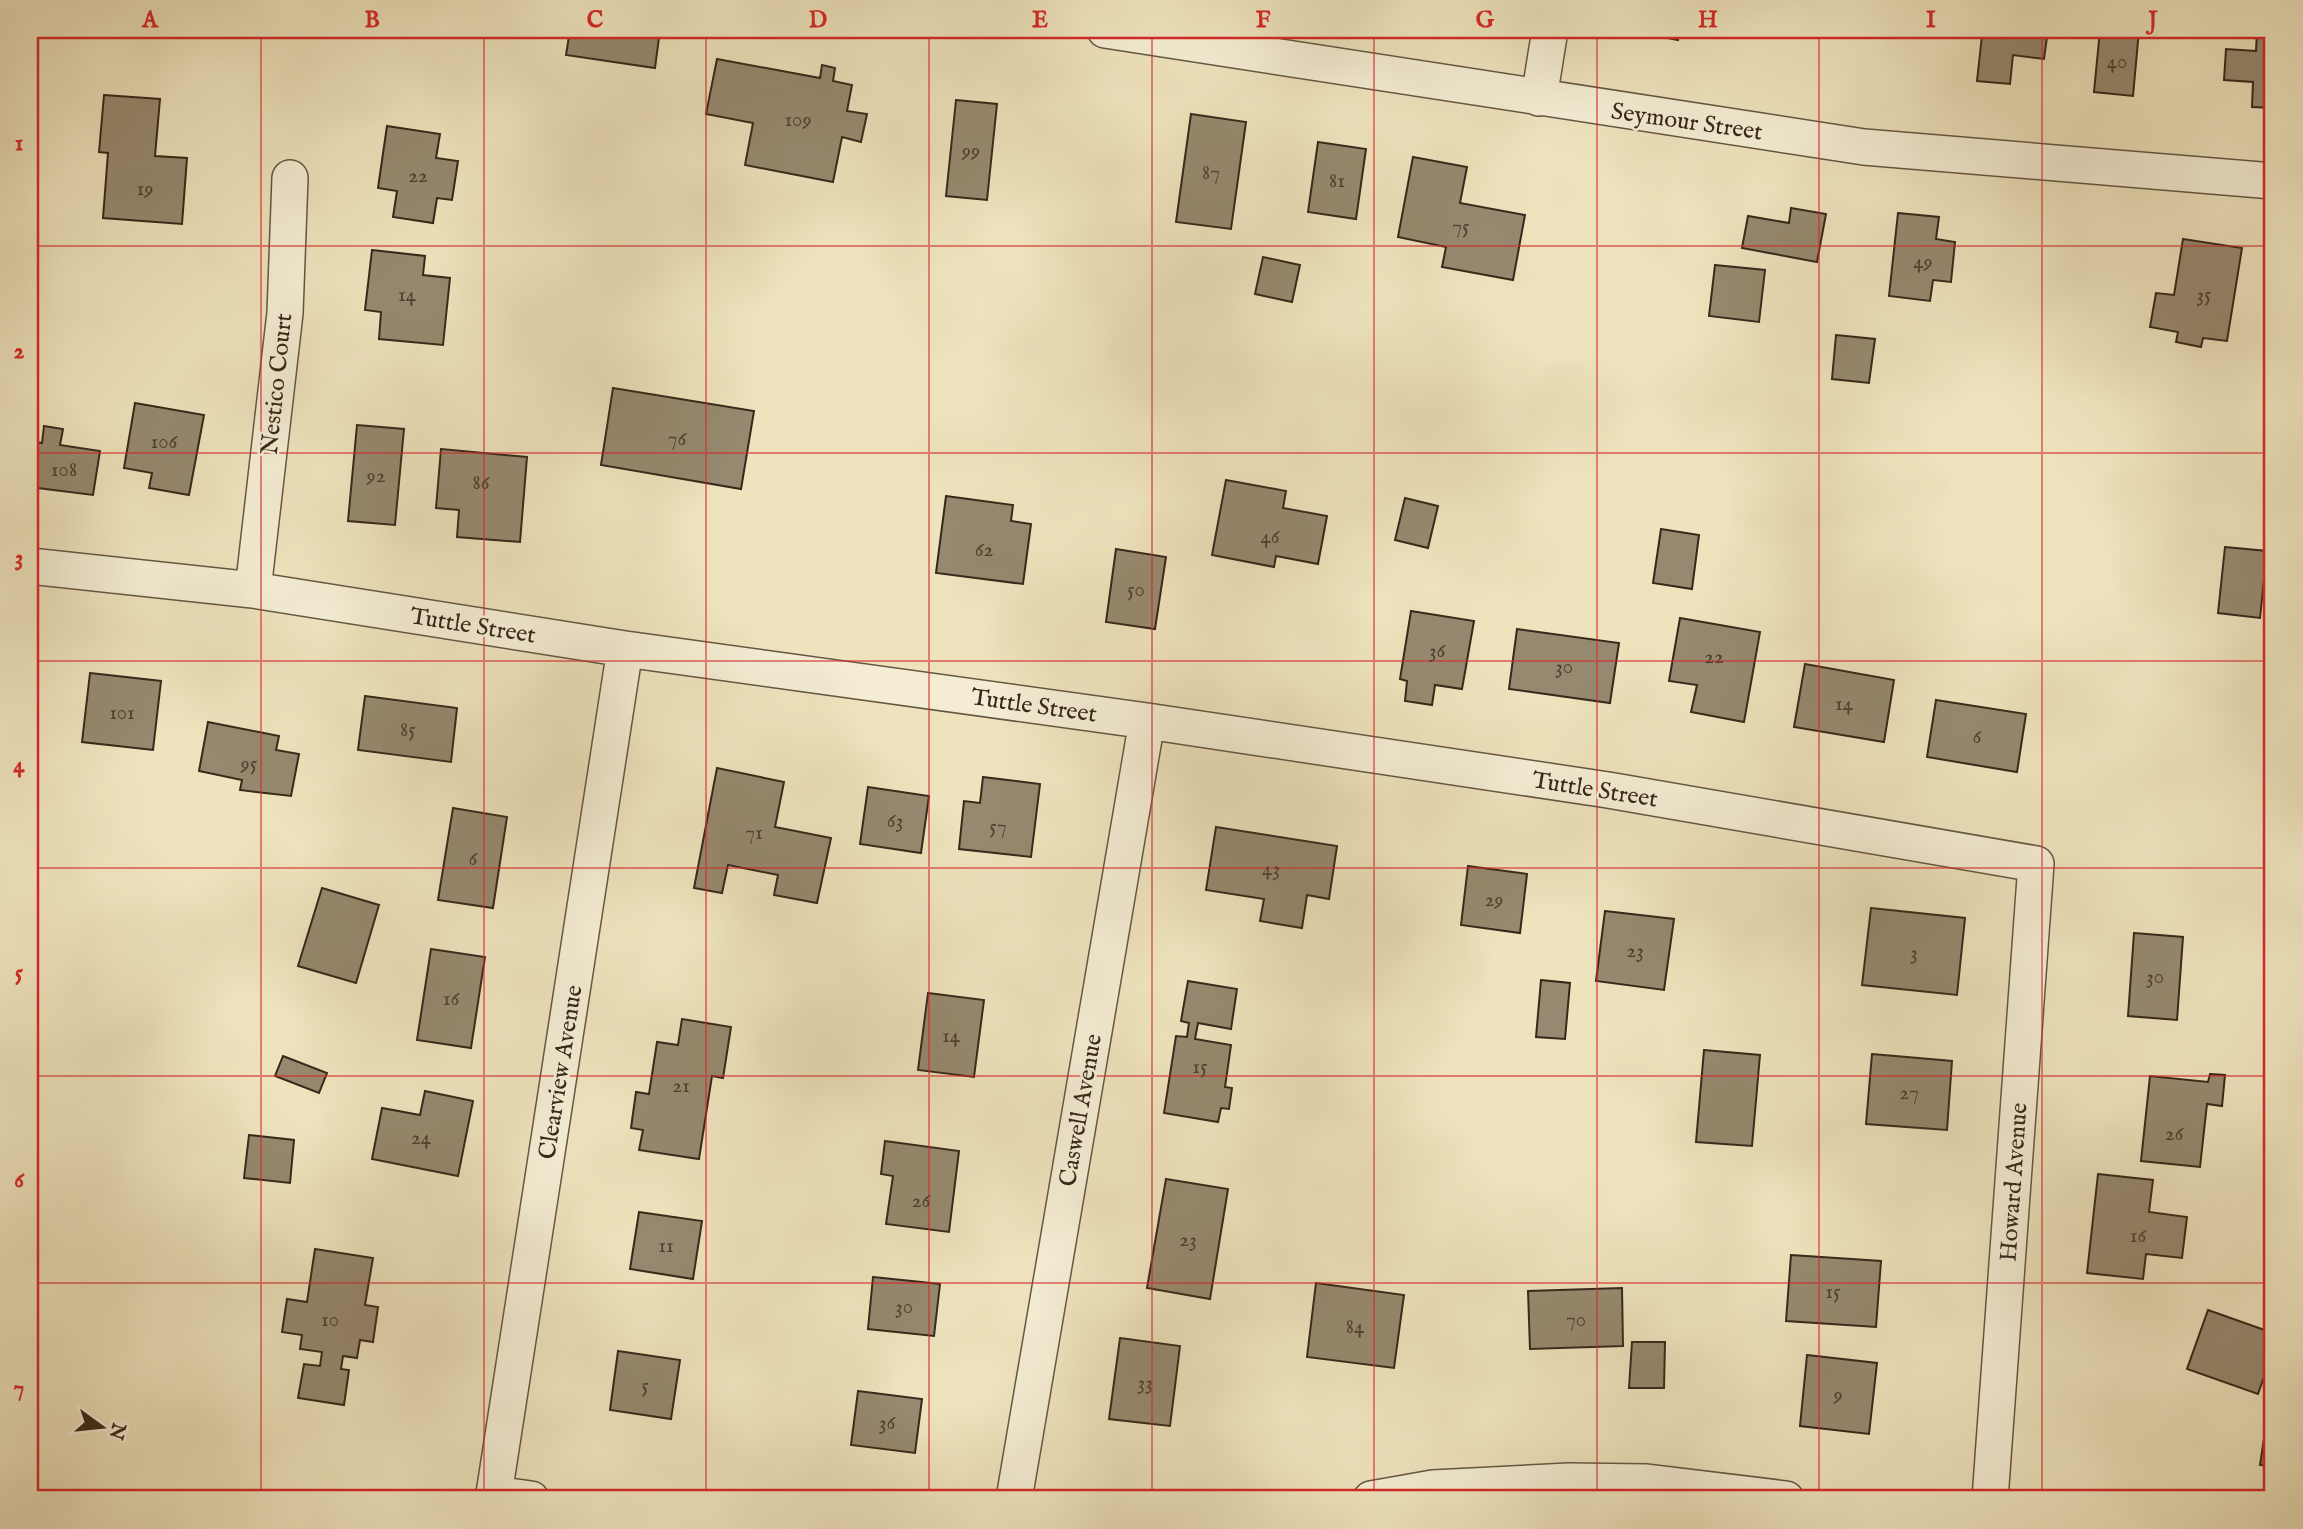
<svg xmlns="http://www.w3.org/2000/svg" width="2303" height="1529" font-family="'IM FELL English',serif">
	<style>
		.building { fill: #96896f; stroke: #37281b; stroke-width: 2 }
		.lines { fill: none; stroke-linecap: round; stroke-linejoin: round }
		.street-casing { stroke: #655744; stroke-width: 38 }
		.street { stroke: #f4edd4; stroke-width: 35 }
		.grid { fill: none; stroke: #d62828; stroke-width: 2; stroke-opacity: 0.55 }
		.labels { text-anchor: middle; stroke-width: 5; stroke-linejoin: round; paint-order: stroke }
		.number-label { font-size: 21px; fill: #4f4030 }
		.street-label { font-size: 24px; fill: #37281b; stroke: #f4edd4 }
		.neatline { fill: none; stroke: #d62828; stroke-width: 2.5 }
		.grid-label { font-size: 23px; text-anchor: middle; font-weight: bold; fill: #d62828 }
	</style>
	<rect width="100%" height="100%" fill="#eee3bd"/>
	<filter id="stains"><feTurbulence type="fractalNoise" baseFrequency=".00286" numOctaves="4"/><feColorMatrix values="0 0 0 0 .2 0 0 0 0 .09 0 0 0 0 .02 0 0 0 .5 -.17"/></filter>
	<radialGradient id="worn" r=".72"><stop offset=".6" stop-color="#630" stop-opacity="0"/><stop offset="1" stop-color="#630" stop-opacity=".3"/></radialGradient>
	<path class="building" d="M570,30H660L655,68L566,55Z
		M1627,30H1680L1678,40Z
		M1982,30L2015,34L2016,30H2048L2044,59L2013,55L2010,84L1977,81L1982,35L1939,31Z
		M2100,30H2139L2133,96L2094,92Z
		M2257,30H2273V108L2252,107L2253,82L2224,80L2226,49L2256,51Z
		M717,59L820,78L822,65L835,68L833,81L852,85L847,111L867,114L861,142L842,137L833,182L745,165L753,123L706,114Z
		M104,95L160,99L155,156L187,158L182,224L103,218L108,153L99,152Z
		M956,100L997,104L987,200L946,196Z
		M1191,114L1246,122L1231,229L1176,222Z
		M387,126L440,134L436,158L458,161L452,200L437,198L433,223L393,217L397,191L378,188Z
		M1318,142L1366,149L1356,219L1308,212Z
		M1413,157L1467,167L1460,203L1525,215L1513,280L1442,267L1446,247L1398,237Z
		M1791,208L1826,214L1817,262L1742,248L1748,216L1789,223Z
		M1898,213L1939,217L1936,239L1955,242L1951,282L1933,280L1930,301L1889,296Z
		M2183,239L2242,248L2227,341L2203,338L2201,347L2176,342L2178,332L2150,327L2156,293L2174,295Z
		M372,250L425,256L423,275L450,278L443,345L379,339L381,312L365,310Z
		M1263,257L1300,265L1292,302L1255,294Z
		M1715,265L1765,270L1759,322L1709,316Z
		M1836,335L1875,339L1869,383L1832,379Z
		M613,388L754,411L741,489L601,465Z
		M135,403L204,415L189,495L149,488L152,473L124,468Z
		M357,425L404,429L395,525L348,521Z
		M44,426L63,429L60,445L100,451L93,495L30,487V441L42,443Z
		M441,449L527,457L520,542L457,537L459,510L436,508Z
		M1226,480L1286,491L1283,508L1327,516L1318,564L1276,556L1274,567L1212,555Z
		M946,496L1013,505L1011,521L1031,524L1023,584L936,573Z
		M1405,498L1438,506L1428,548L1395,540Z
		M1661,529L1699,535L1692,589L1653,583Z
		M2225,547L2267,551L2260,618L2218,613Z
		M1116,549L1166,557L1155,629L1106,622Z
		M1411,611L1474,621L1462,689L1435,685L1432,705L1405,701L1407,681L1400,679Z
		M1680,618L1760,632L1744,722L1691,712L1697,685L1669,681Z
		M1517,629L1619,643L1610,703L1509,689Z
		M1805,664L1894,680L1884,742L1794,727Z
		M90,673L161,681L153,750L82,742Z
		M365,696L457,708L451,762L358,750Z
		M1936,700L2026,714L2017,772L1927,757Z
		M208,722L279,736L276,750L299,754L291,796L240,790L242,780L199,771Z
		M717,768L784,782L775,827L831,838L817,903L774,895L778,875L728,865L722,893L694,888Z
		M983,777L1040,784L1031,857L959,849L964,801L980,803Z
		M868,787L929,796L921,853L860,844Z
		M453,808L507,817L493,908L438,900Z
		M1216,827L1337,846L1329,899L1307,895L1302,928L1260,921L1264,899L1206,890Z
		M1468,866L1527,874L1520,933L1461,925Z
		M322,888L379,905L356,983L298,966Z
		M1871,908L1965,918L1957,995L1862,985Z
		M1605,911L1674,919L1664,990L1596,981Z
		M2134,933L2183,937L2177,1020L2128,1016Z
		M431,949L485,957L471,1048L417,1040Z
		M1541,980L1570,983L1565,1039L1536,1037Z
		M1188,981L1237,989L1231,1029L1198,1023L1195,1039L1231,1045L1225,1087L1232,1088L1229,1109L1221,1108L1218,1122L1164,1113L1176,1036L1187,1037L1189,1023L1181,1021Z
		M928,993L984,1000L974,1077L918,1070Z
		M682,1019L731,1027L723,1078L712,1076L699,1159L639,1150L643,1130L631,1128L636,1092L649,1094L657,1042L678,1045Z
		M1704,1050L1760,1055L1752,1146L1696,1142Z
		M1872,1054L1952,1061L1947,1130L1866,1124Z
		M283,1056L327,1073L319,1093L275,1076Z
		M2210,1074L2225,1075L2222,1106L2207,1104L2200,1167L2141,1161L2150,1076L2208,1082Z
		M425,1091L473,1101L458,1176L372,1159L382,1108L420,1115Z
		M249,1135L294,1140L290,1183L244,1178Z
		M885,1141L959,1151L949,1232L886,1224L893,1176L881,1174Z
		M2098,1174L2153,1180L2149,1212L2187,1217L2182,1258L2146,1254L2143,1279L2087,1273Z
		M1166,1179L1228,1189L1210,1299L1147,1288Z
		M639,1212L702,1221L693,1279L630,1269Z
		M315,1249L373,1258L365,1305L378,1307L373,1342L360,1340L357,1358L343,1356L341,1369L349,1370L344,1405L298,1398L304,1364L320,1366L322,1352L300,1349L302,1335L282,1332L287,1299L307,1302Z
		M1791,1255L1881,1261L1876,1327L1786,1321Z
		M873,1277L940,1284L934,1336L868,1329Z
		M1316,1283L1404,1295L1394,1368L1307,1357Z
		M1622,1288L1623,1346L1530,1349L1528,1291Z
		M2208,1310L2273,1333V1351L2258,1394L2187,1369Z
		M1120,1338L1180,1346L1170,1426L1109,1419Z
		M1632,1342H1665L1664,1388H1629Z
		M618,1351L680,1360L671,1419L610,1410Z
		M1807,1355L1877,1363L1869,1434L1800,1426Z
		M858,1391L922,1399L915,1453L851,1445Z
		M2267,1419L2273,1420V1467L2260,1465Z"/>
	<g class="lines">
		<defs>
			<path id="street" d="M1105,30L1864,147L2273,181
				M1539,98L1550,30
				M30,566L253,590L625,649L1147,721L1608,790L2036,864L1990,1499
				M253,590L285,313L290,178
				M531,1499L494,1494L625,649
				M1014,1499L1147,721
				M1371,1499L1433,1488L1569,1481L1647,1482L1786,1499"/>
		</defs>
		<use href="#street" class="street-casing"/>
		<use href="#street" class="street"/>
	</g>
	<path class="grid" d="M261,30V1499M484,30V1499M706,30V1499M929,30V1499M1152,30V1499M1374,30V1499M1597,30V1499M1819,30V1499M2042,30V1499M30,246H2273M30,453H2273M30,661H2273M30,868H2273M30,1076H2273M30,1283H2273"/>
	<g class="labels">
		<g class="number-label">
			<text x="2117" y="68">40</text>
			<text x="798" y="126">109</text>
			<text x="971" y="157">99</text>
			<text x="1211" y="179">87</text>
			<text x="418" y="182">22</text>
			<text x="1337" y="187">81</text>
			<text x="145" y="195">19</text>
			<text x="1461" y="233">75</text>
			<text x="1923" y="268">49</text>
			<text x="407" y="301">14</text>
			<text x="2204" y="301">35</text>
			<text x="677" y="445">76</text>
			<text x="164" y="448">106</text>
			<text x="64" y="476">108</text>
			<text x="376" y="482">92</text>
			<text x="481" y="489">86</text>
			<text x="1270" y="543">46</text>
			<text x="984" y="556">62</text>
			<text x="1136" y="596">50</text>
			<text x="1437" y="657">36</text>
			<text x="1714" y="663">22</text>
			<text x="1564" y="673">30</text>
			<text x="1844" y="710">14</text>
			<text x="122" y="719">101</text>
			<text x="408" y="736">85</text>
			<text x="1977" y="743">6</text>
			<text x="249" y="770">95</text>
			<text x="895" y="827">63</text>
			<text x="998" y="833">57</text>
			<text x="754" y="839">71</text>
			<text x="473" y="865">6</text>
			<text x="1271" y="875">43</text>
			<text x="1494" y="906">29</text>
			<text x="1635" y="957">23</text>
			<text x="1914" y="959">3</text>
			<text x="2155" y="983">30</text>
			<text x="451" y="1005">16</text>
			<text x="951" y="1042">14</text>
			<text x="1200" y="1073">15</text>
			<text x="681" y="1092">21</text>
			<text x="1909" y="1099">27</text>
			<text x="2174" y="1140">26</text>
			<text x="421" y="1144">24</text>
			<text x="921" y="1207">26</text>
			<text x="2138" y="1242">16</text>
			<text x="1188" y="1246">23</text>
			<text x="666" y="1252">11</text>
			<text x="1833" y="1298">15</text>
			<text x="904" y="1313">30</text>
			<text x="330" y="1326">10</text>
			<text x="1576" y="1326">70</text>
			<text x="1355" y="1333">84</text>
			<text x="1145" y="1389">33</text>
			<text x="645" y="1392">5</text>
			<text x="1838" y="1401">9</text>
			<text x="887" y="1429">36</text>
		</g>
		<g class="street-label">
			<text transform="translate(1687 121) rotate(8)" y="8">Seymour Street</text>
			<text transform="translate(276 384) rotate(-84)" y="8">Nestico Court</text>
			<text transform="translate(473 625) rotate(9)" y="8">Tuttle Street</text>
			<text transform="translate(1034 705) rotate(8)" y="8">Tuttle Street</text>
			<text transform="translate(1595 789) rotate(9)" y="8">Tuttle Street</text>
			<text transform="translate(560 1072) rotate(-81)" y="8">Clearview Avenue</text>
			<text transform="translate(1080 1110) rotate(-80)" y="8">Caswell Avenue</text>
			<text transform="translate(2013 1182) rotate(-86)" y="8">Howard Avenue</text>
		</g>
	</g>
	<rect width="2303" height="1529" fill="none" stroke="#eee3bd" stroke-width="77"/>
	<g transform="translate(102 1427) rotate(105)" stroke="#f4edd4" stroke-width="5" paint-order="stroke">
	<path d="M0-5L12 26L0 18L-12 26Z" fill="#37281b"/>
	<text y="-10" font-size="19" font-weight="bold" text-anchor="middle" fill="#37281b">N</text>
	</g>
	<rect x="38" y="38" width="2226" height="1452" class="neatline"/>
	<g class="grid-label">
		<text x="150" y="27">A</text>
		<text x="372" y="27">B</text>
		<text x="595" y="27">C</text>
		<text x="818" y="27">D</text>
		<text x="1040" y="27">E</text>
		<text x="1263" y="27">F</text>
		<text x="1485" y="27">G</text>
		<text x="1708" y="27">H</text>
		<text x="1931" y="27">I</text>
		<text x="2153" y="27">J</text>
		<text x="19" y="150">1</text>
		<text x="19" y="358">2</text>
		<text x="19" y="565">3</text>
		<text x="19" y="772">4</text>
		<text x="19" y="980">5</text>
		<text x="19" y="1187">6</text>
		<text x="19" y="1395">7</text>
	</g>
	<rect width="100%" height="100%" filter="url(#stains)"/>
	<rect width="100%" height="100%" fill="url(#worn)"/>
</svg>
